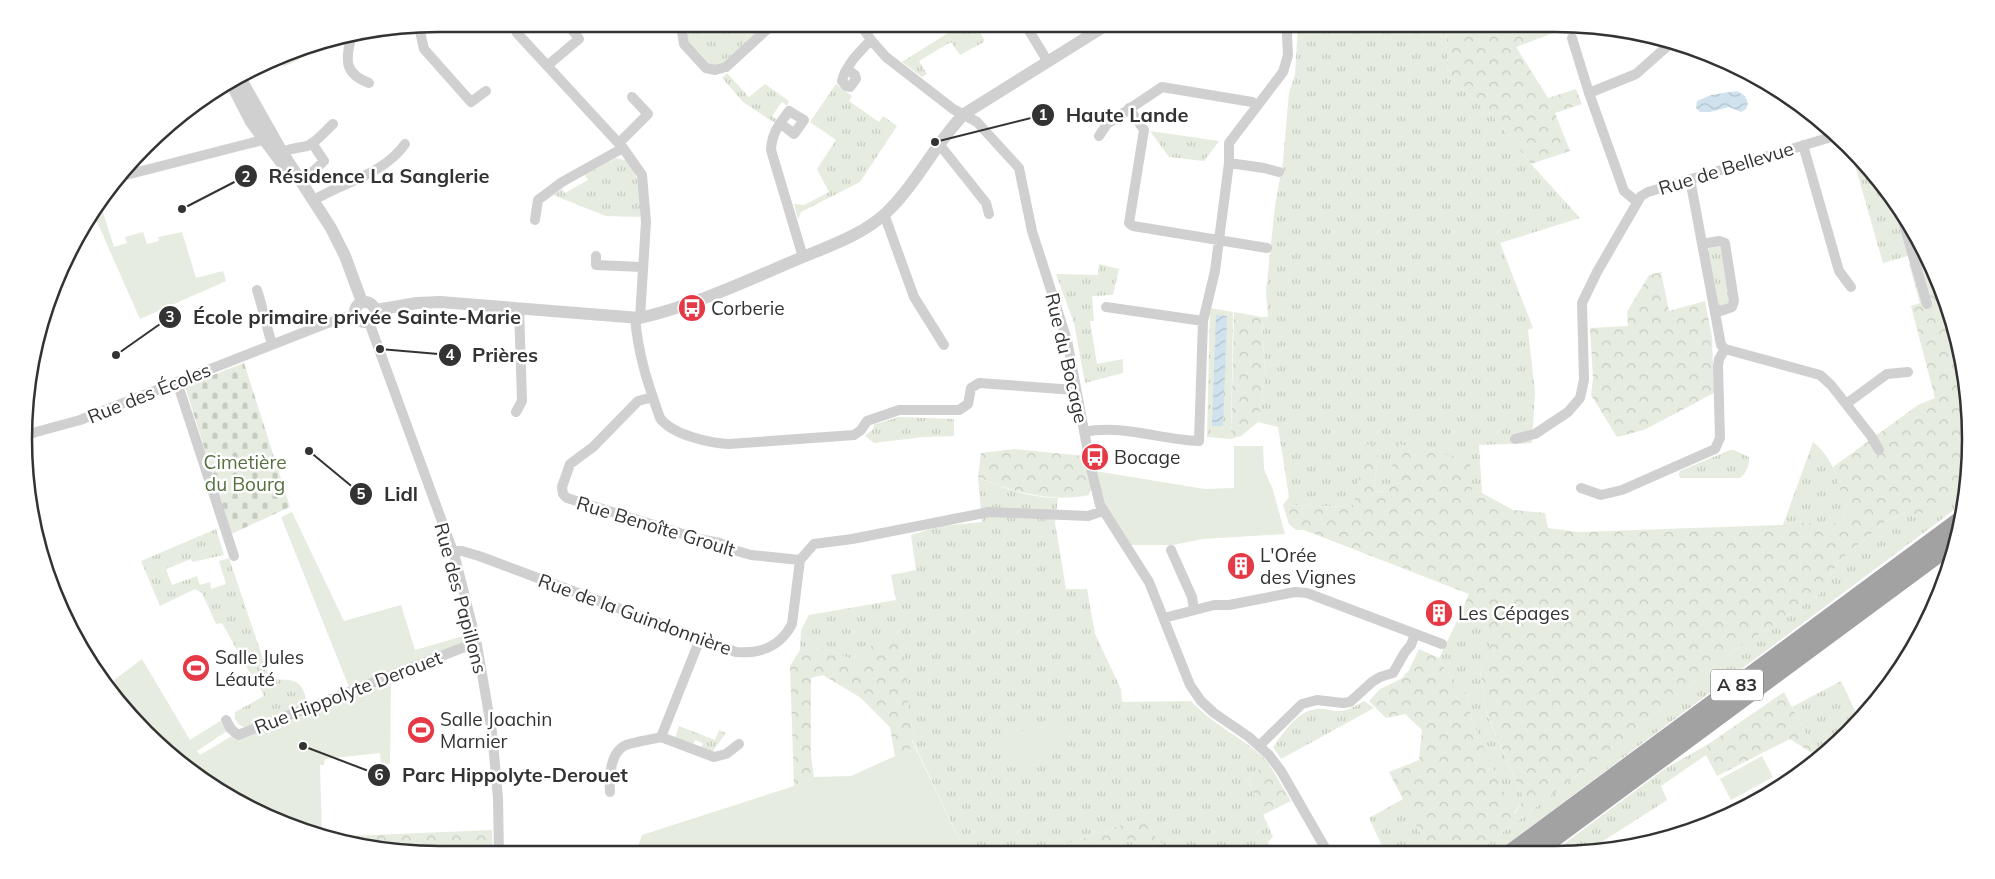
<svg xmlns="http://www.w3.org/2000/svg" width="1995" height="879" font-family="Mulish,sans-serif">
	<style>
		.grass { fill: url(#grass-tufts) }
		.forest { fill: url(#forest-crowns) }
		.cemetery { fill: url(#cemetery-stones) }
		.park { fill: #e6ecdf }
		.water { fill: url(#water-waves) }
		.lines { fill: none; stroke-linecap: round; stroke-linejoin: round }
		.minor { stroke: #d0d0d0; stroke-width: 10 }
		.tertiary { stroke: #d0d0d0; stroke-width: 12 }
		.trunk { stroke: #a2a2a2; stroke-width: 18 }
		.labels { text-anchor: middle; stroke-width: 5; stroke-linejoin: round; paint-order: stroke }
		.shield { fill: #fff; stroke: #707070; stroke-width: 1 }
		.shield-label { font-size: 18px; font-weight: bold; fill: #333 }
		.street-label { font-size: 19px; fill: #333; stroke: #fff }
		.poi-label { font-size: 19px; fill: #333; stroke: #fff; text-anchor: start }
		.park-label { font-size: 19px; fill: #56703f; stroke: #fff }
		.rim { fill: none; stroke: #333; stroke-width: 2.5 }
		.leader { fill: none; stroke: #333; stroke-width: 2 }
		.callout-dot { fill: #333; stroke: #fff; stroke-width: 2 }
		.mark-label { font-size: 15px; text-anchor: middle; font-weight: bold; fill: #fff }
		.callout-label { font-size: 20px; text-anchor: middle; font-weight: bold; fill: #333; stroke: #fff; stroke-width: 5; stroke-linejoin: round; paint-order: stroke }
	</style>
	<defs>
		<pattern id="grass-tufts" width="24" height="20" patternUnits="userSpaceOnUse" patternTransform="scale(1.25)"><rect width="24" height="20" fill="#e6ecdf"/><path d="M3 7l-1-3M5 7V3M7 7l1-3M15 17l-1-3M17 17v-4M19 17l1-3" fill="none" stroke="#c6cbc0"/></pattern>
		<pattern id="forest-crowns" width="20" height="18" patternUnits="userSpaceOnUse" patternTransform="scale(1.25)"><rect width="20" height="18" fill="#e6ecdf"/><path d="M2 6a3 3 0 1 1 6 0M12 15a3 3 0 1 1 6 0" fill="none" stroke="#c6cbc0"/></pattern>
		<pattern id="cemetery-stones" width="16" height="16" patternUnits="userSpaceOnUse" patternTransform="scale(1.25)"><rect width="16" height="16" fill="#e6ecdf"/><path d="M2 7V4a2 2 0 0 1 4 0v3zM10 15v-3a2 2 0 0 1 4 0v3z" fill="#c6cbc0"/></pattern>
		<pattern id="water-waves" width="16" height="10" patternUnits="userSpaceOnUse" patternTransform="scale(1.25)"><rect width="16" height="10" fill="#cfe2ee"/><path d="M0 5q4-4 8 0t8 0" fill="none" stroke="#b2c2cd"/></pattern>
	</defs>
	<rect width="100%" height="100%" fill="#fff"/>
	<path class="grass" d="M709,24H759L755,27L759,32L720,65H711L689,42L686,37L690,27L695,32Z
		M962,24H981L977,27L984,39V42L960,55L951,42L919,61L927,74L922,77L902,62Z
		M1298,24H1446L1448,76L1493,116L1531,164L1580,218L1500,243L1533,328L1528,330L1535,392L1532,443L1479,445L1482,493L1472,492L1395,443L1390,492L1374,491L1379,446L1353,507L1283,505L1289,497L1278,427L1258,422L1265,376L1262,317H1268L1266,292L1275,206L1283,161L1289,93L1295,74Z
		M727,73L749,97L765,84L789,101L787,105L782,102L772,116L777,120L775,123L743,102L722,78Z
		M836,84L852,96L849,101L879,122L883,116L897,126L860,182L801,212L798,219L794,204L804,205L829,192L817,169L836,140L810,122Z
		M1150,131L1219,141L1204,161L1169,157Z
		M1850,148L1888,191L1908,256L1883,263Z
		M616,158L629,161C640,183 642,193 640,217L606,216L553,195L562,189L565,193L588,180L585,175Z
		M1718,246L1721,248L1730,302L1719,307L1717,305L1708,251L1709,248Z
		M1099,264L1119,269L1113,295L1092,296L1094,321H1090L1097,364L1123,359V373L1085,383L1074,323L1056,274L1098,275Z
		M1210,308L1233,312L1231,439L1207,437Z
		M899,417L954,419V436L923,437L874,443L865,436L873,429L875,421L876,424Z
		M1813,442C1836,459 1841,492 1849,517L1829,527L1798,522L1783,525Z
		M1730,450H1734L1749,457C1750,464 1746,474 1740,478H1680L1679,475L1680,471Z
		M1968,476L1966,501L1497,852H1477L1587,768L1735,650L1820,594L1839,561L1885,522L1908,511L1939,504Z
		M978,477C1002,488 1032,498 1058,498L1055,523L1066,589H1087L1095,634L1121,689L1122,702L1191,701C1213,725 1244,738 1267,761L1248,780L1273,837L1268,842L1271,853H1169L1141,818L1041,853L966,854L912,739L915,738L910,720L862,663L822,648L800,650L801,630L809,615L896,600L891,575L916,570L911,535L940,526L982,522Z
		M216,529L224,555L192,562L191,559L166,569L172,585L197,576L200,585L210,582L211,589L226,584L219,561L229,558L268,674L255,682L222,623L216,624L202,593L195,589L160,606L141,561Z
		M1461,613L1489,631V654L1480,671L1487,715L1524,799L1513,814L1472,721L1466,694L1443,666L1439,658Z
		M270,679C290,681 300,676 306,698L303,705L248,726L244,727L238,724L235,718V712L264,696L259,686Z
		M1841,681L1859,719L1823,754L1818,757L1792,707Z
		M1364,701L1374,708L1281,759L1273,747C1283,734 1295,714 1312,710C1321,707 1327,710 1336,711C1347,712 1355,706 1364,701Z
		M679,726L715,740L719,730L726,733L712,752L701,748L703,743L695,740L693,745L675,738Z
		M1707,745L1706,755L1661,786L1667,800L1586,852H1553L1666,768Z
		M1403,799L1430,852H1385L1369,818Z
		M1128,838L1142,853H1109L1112,845Z"/>
	<path class="forest" d="M1446,24H1556L1572,26L1516,47L1548,98L1576,89L1582,104L1555,113L1570,151L1531,164L1493,116L1448,76Z
		M1925,257L1957,332L1970,413L1968,476L1939,504L1917,516L1908,511L1885,522L1839,561L1820,594L1735,650L1587,768L1477,852H1430L1389,772L1419,760L1422,730L1405,714L1386,718L1369,701L1380,689L1401,679L1409,670L1419,649L1439,658L1443,666L1466,694L1472,721L1514,814L1524,799L1487,714L1480,671L1489,654V631L1461,613L1469,594L1304,530H1296L1289,524L1283,505L1353,507L1366,444L1379,446L1374,491L1389,492L1395,443L1470,460L1472,492L1482,493L1513,510L1545,513L1548,528L1579,532L1783,525L1798,522L1829,526L1849,517L1833,467L1918,405L1935,398L1911,306L1920,303L1909,264Z
		M1661,272L1669,311L1705,301L1712,337L1714,393L1644,430L1617,437L1591,395L1593,379L1590,328L1628,326L1627,312L1649,275Z
		M1234,312L1262,317L1265,376L1258,422L1241,436L1231,439Z
		M1014,449L1085,456L1092,483L1089,495C1051,503 1012,492 978,477L981,453Z
		M902,635L910,720L915,738L912,740L915,747L895,757L890,727L861,698L823,675L811,678V756L814,777L794,786L790,666L800,650L822,648L862,663L874,641Z
		M1784,692L1818,757L1790,739L1717,776L1706,755L1707,745Z
		M1267,761L1291,801L1263,815L1248,780Z
		M1141,818L1169,853H1142L1128,839L1112,845L1109,853H1041Z
		M492,830L493,855H440L327,837Z"/>
	<path class="cemetery" d="M244,363L290,507L231,534L185,386Z"/>
	<path class="park" d="M316,44L318,49L284,67L279,58L306,46Z
		M101,206L114,247L127,243L125,237L143,232L147,244L159,241L158,237L182,232L196,278L223,271L226,281L140,319L94,215Z
		M1234,446H1263L1264,469L1273,490L1285,534L1203,539L1173,545H1130L1105,506L1095,471L1205,489L1234,488Z
		M292,512L344,621L401,605L415,650L467,635L462,643L349,687L281,517Z
		M142,659L190,740L220,721L227,731L197,751L200,755L232,736L235,740L391,681L390,764H381L380,753L325,759L324,765H320L322,836L306,833L186,769L127,713L114,680Z
		M1055,716L1067,746L1010,767L999,741Z
		M915,747L966,854L635,855L642,835L794,786L814,777L851,776Z
		M1762,756L1773,777L1731,800L1720,779Z"/>
	<path class="water" d="M1737,91L1745,96L1748,103L1746,109L1741,112L1729,107L1710,112H1700L1696,108L1697,101L1711,95Z
		M1216,315L1227,316L1223,426H1212Z"/>
	<g class="lines">
		<path class="minor" d="M513,24L517,33L623,148L642,175L646,222L640,318
			M688,24L682,32L684,44L706,68L715,70L726,67L773,24
			M860,24L871,40L886,57L953,109L977,122L1019,168L1032,231L1067,340L1091,468L1100,505L1149,582L1190,685L1201,701L1214,713L1249,737L1269,755L1281,771L1328,853
			M1025,24L1048,62
			M419,27L424,49L471,102L486,91
			M351,38C345,61 345,74 369,83
			M1572,38L1589,93L1624,191L1637,202
			M548,65L579,39L568,24
			M847,69L855,75L856,79L850,87L846,86L842,81C845,66 860,51 871,40
			M1589,93L1636,74L1671,43
			M1129,108L1144,130L1129,223L1133,226L1267,248
			M780,123L794,134L804,120L789,111C779,125 772,132 771,150L803,257
			M1099,136L1107,124L1162,87L1252,102L1256,105
			M619,143L648,114L632,97
			M939,144L986,203L989,214
			M1803,145L1839,271L1851,287
			M282,152C291,148 298,148 307,146C317,142 325,131 333,124
			M1229,163L1264,168L1279,172
			M126,175L251,143L259,141L268,133
			M1690,179L1721,345L1725,349L1820,375L1831,385L1846,404L1887,374L1908,372
			M302,182L324,161L312,143
			M314,200C344,182 384,174 405,144
			M1899,208L1927,304
			M884,214L914,297L944,345
			M535,220L538,200L562,182L623,148
			M1702,244L1719,241L1725,243L1734,301L1732,307L1715,313
			M596,256V265L642,267
			M257,290C263,308 266,326 272,344
			M635,317C638,355 648,384 660,418C672,435 710,443 729,444L854,435L861,430L867,421L899,410H959L968,404L971,388L979,383L1075,390
			M1203,321L1215,271L1229,163V143L1283,72L1288,55L1287,35L1289,24
			M369,322L455,557L477,645L492,732L498,798L499,855
			M177,382L234,556
			M653,397L638,401L593,447L570,464L562,487L563,494L567,498L699,539L720,543L734,550L751,555L800,560
			M1846,404L1871,436L1879,450
			M516,412L522,401L519,308
			M1084,432C1122,424 1161,440 1199,441L1203,321L1106,307
			M24,437L36,432L80,420L325,324L346,317L355,315
			M1515,439L1535,434L1568,412L1580,398L1584,380L1582,303L1597,272L1641,196L1648,192L1838,135
			M1581,488L1601,495L1622,490L1715,449L1720,438L1718,366L1719,359L1725,349
			M29,489L36,530
			M1171,550L1192,597L1194,610
			M453,551H462L479,556L736,652C761,654 780,647 792,624L800,560L814,544L852,539L989,512L1088,516L1103,511
			M1164,618L1214,605H1229L1295,592L1307,593L1442,644
			M226,720L231,729L238,735L467,646L477,645
			M661,737L714,757L726,754L739,744
			M1259,746L1302,704L1317,700L1343,703L1350,702L1372,682L1380,677L1393,673L1405,652L1411,645L1415,634
			M610,792C609,777 610,752 626,745C637,741 650,740 661,737L700,639"/>
		<path class="tertiary" d="M239,76L282,152L331,228L345,256L362,302
			M230,81L251,122L283,165
			M355 312a10 10 0 1 1 20 0a10 10 0 1 1-20 0Z
			M376,310L417,303L440,302L640,318C697,305 750,279 803,257C832,245 864,234 887,212C917,183 935,144 964,114L1108,24"/>
		<path class="trunk" d="M1512,852L1962,519
			M1535,852L1957,540"/>
	</g>
	<defs>
		<symbol id="bus-disc" viewBox="-11 -11 22 22"><circle r="9.5" fill="#e63946" stroke="#fff"/><path d="M-5-6H5V4H4V6H2V4H-2V6H-4V4H-5ZM-3.5-4V0h7V-4ZM-3.5 1.2v1.5H-2V1.2ZM2 1.2v1.5H3.5V1.2Z" fill="#fff"/></symbol>
		<symbol id="building-disc" viewBox="-11 -11 22 22"><circle r="9.5" fill="#e63946" stroke="#fff"/><path d="M-4-6H4V6H1V3H-1V6H-4ZM-2.5-4.3h1.7v1.8h-1.7ZM.8-4.3h1.7v1.8H.8ZM-2.5-1h1.7V.8h-1.7ZM.8-1h1.7V.8H.8Z" fill="#fff"/></symbol>
		<symbol id="stadium-disc" viewBox="-11 -11 22 22"><circle r="9.5" fill="#e63946" stroke="#fff"/><path d="M0-5a6.5 5 0 1 0 0 10a6.5 5 0 1 0 0-10ZM-3.5-1.8h7v3.6h-7Z" fill="#fff"/></symbol>
	</defs>
	<g fill-rule="evenodd">
		<use href="#bus-disc" x="676" y="292" width="32" height="32"/>
		<use href="#bus-disc" x="1079" y="441" width="32" height="32"/>
		<use href="#building-disc" x="1225" y="550" width="32" height="32"/>
		<use href="#building-disc" x="1423" y="597" width="32" height="32"/>
		<use href="#stadium-disc" x="180" y="652" width="32" height="32"/>
		<use href="#stadium-disc" x="405" y="714" width="32" height="32"/>
	</g>
	<g class="labels">
		<rect class="shield" x="1711" y="669.5" width="52" height="31" rx="4"/>
		<g class="shield-label">
			<text x="1737" y="691">A 83</text>
		</g>
		<g class="street-label">
			<text transform="translate(1726 168) rotate(-17)" y="7">Rue de Bellevue</text>
			<text transform="translate(1067 358) rotate(77)" y="7">Rue du Bocage</text>
			<text transform="translate(149 393) rotate(-22)" y="7">Rue des Écoles</text>
			<text transform="translate(656 526) rotate(17)" y="7">Rue Benoîte Groult</text>
			<text transform="translate(461 598) rotate(75)" y="7">Rue des Papillons</text>
			<text transform="translate(635 614) rotate(20)" y="7">Rue de la Guindonnière</text>
			<text transform="translate(348 692) rotate(-21)" y="7">Rue Hippolyte Derouet</text>
		</g>
		<g class="poi-label">
			<text x="711" y="315">Corberie</text>
			<text x="1114" y="464">Bocage</text>
			<text x="1260" y="562">L'Orée<tspan x="1260" dy="22">des Vignes</tspan></text>
			<text x="1458" y="620">Les Cépages</text>
			<text x="215" y="664">Salle Jules<tspan x="215" dy="22">Léauté</tspan></text>
			<text x="440" y="726">Salle Joachin<tspan x="440" dy="22">Marnier</tspan></text>
		</g>
		<g class="park-label">
			<text x="245" y="469">Cimetière<tspan x="245" dy="22">du Bourg</tspan></text>
		</g>
	</g>
	<path d="M0 0H1995V879H0ZM439 32H1555A407 407 0 0 1 1962 439V439A407 407 0 0 1 1555 846H439A407 407 0 0 1 32 439V439A407 407 0 0 1 439 32Z" fill="#fff" fill-rule="evenodd"/>
	<path class="rim" d="M439 32H1555A407 407 0 0 1 1962 439V439A407 407 0 0 1 1555 846H439A407 407 0 0 1 32 439V439A407 407 0 0 1 439 32Z"/>
	<path class="leader" d="M935 142L1043 115M182 209L246 176M116 355L170 317M380 349L450 355M309 451L361 494M303 746L379 775"/>
	<g class="callout-dot">
		<circle cx="935" cy="142" r="5"/>
		<circle cx="182" cy="209" r="5"/>
		<circle cx="116" cy="355" r="5"/>
		<circle cx="380" cy="349" r="5"/>
		<circle cx="309" cy="451" r="5"/>
		<circle cx="303" cy="746" r="5"/>
		<circle cx="1043" cy="115" r="12"/>
		<circle cx="246" cy="176" r="12"/>
		<circle cx="170" cy="317" r="12"/>
		<circle cx="450" cy="355" r="12"/>
		<circle cx="361" cy="494" r="12"/>
		<circle cx="379" cy="775" r="12"/>
	</g>
	<g class="mark-label">
		<text x="1043" y="120">1</text>
		<text x="246" y="182">2</text>
		<text x="170" y="322">3</text>
		<text x="450" y="360">4</text>
		<text x="361" y="499">5</text>
		<text x="379" y="780">6</text>
	</g>
	<g class="callout-label">
		<text x="1127" y="122">Haute Lande</text>
		<text x="379" y="183">Résidence La Sanglerie</text>
		<text x="357" y="324">École primaire privée Sainte-Marie</text>
		<text x="505" y="362">Prières</text>
		<text x="401" y="501">Lidl</text>
		<text x="515" y="782">Parc Hippolyte-Derouet</text>
	</g>
</svg>
